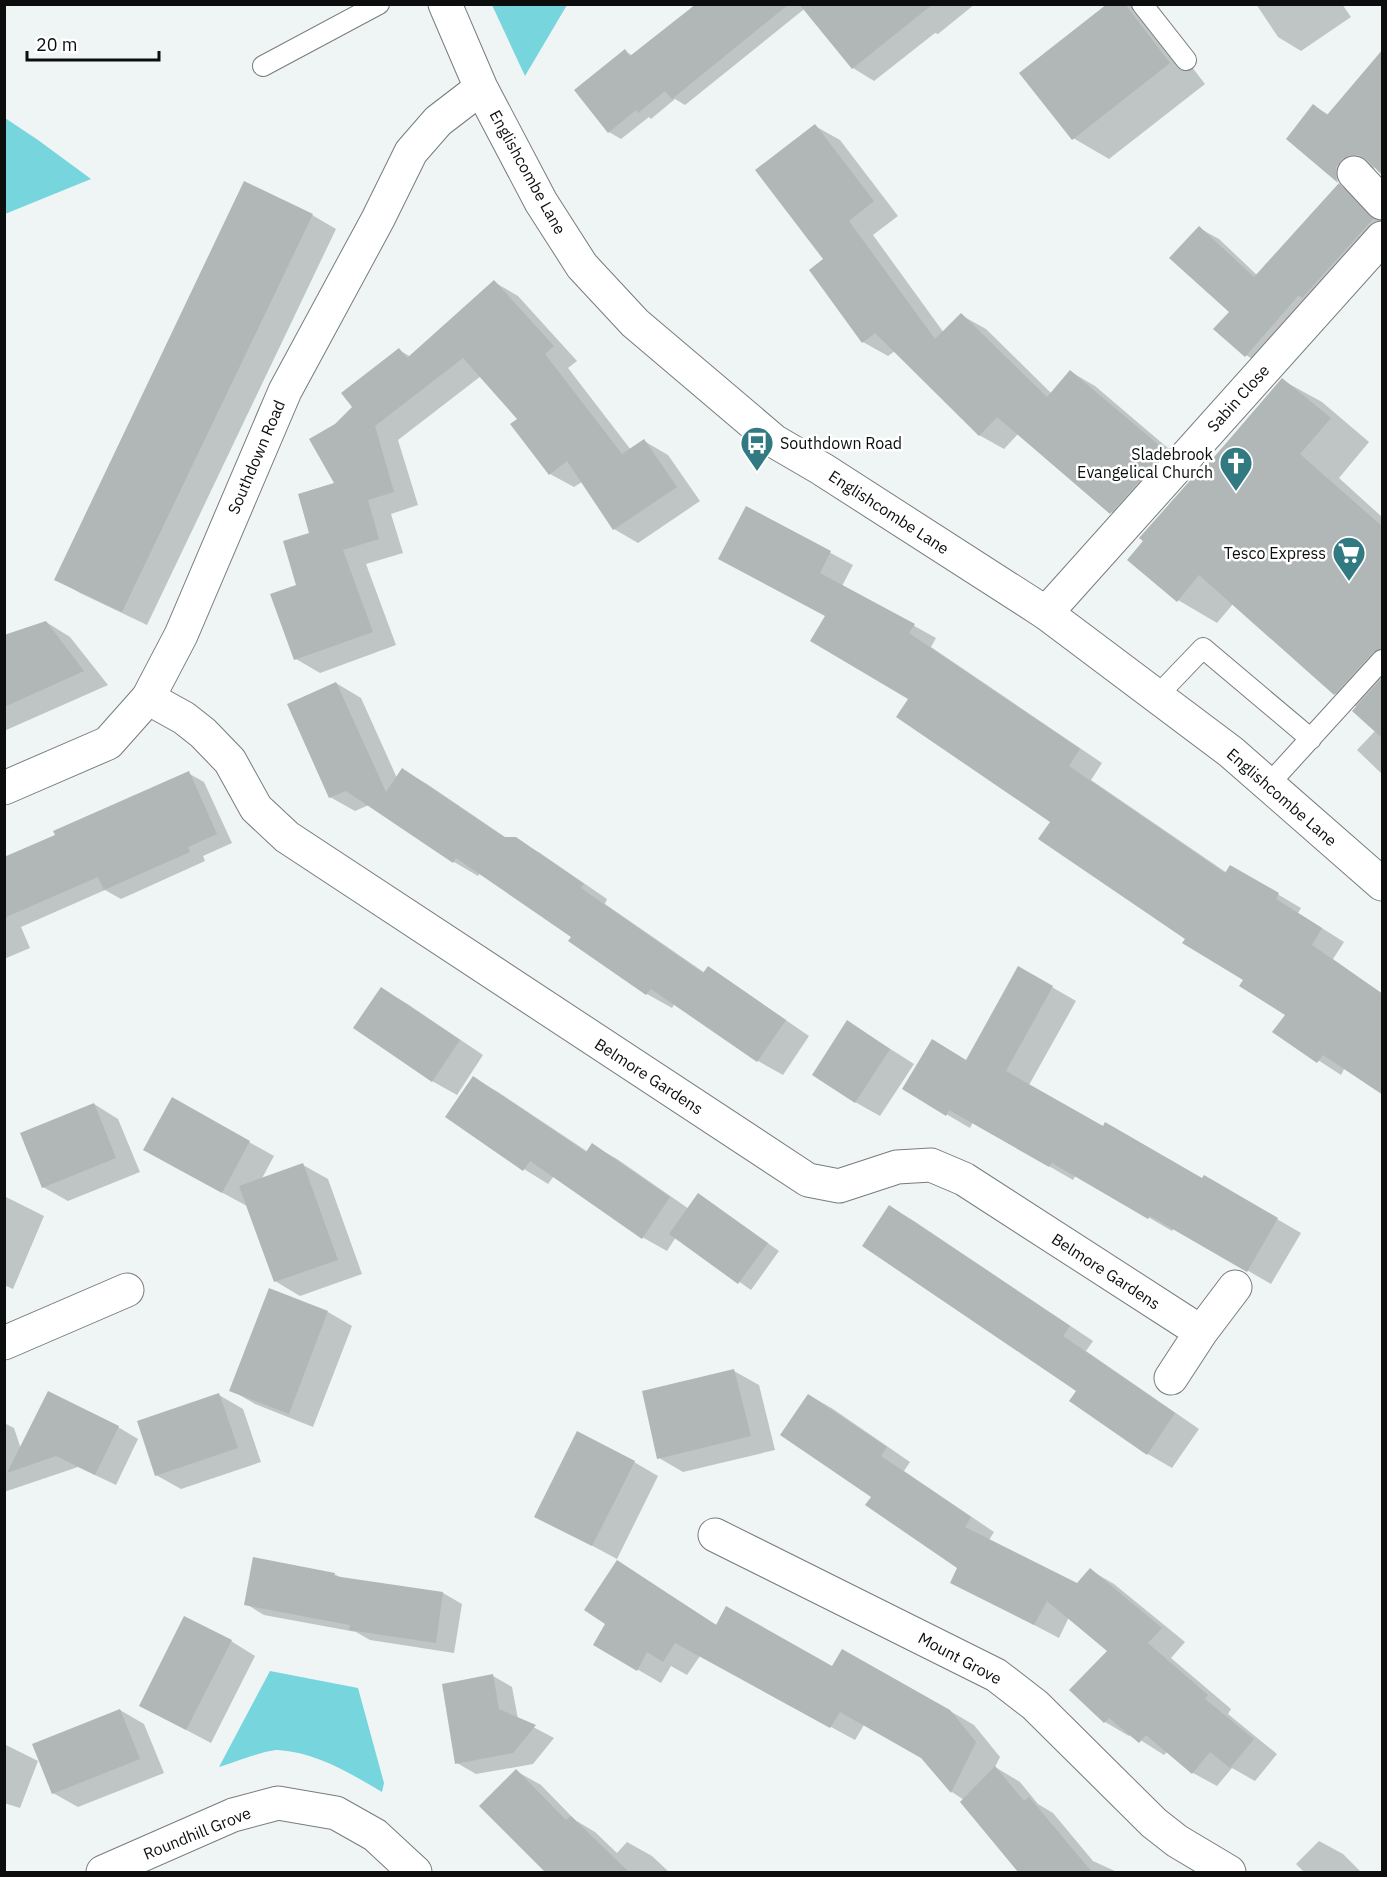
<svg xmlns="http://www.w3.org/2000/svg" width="1387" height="1877" font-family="'IBM Plex Sans',sans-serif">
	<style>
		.green { fill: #77d5de }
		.shadow { fill: #0003 }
		.building { fill: #b1b7b7 }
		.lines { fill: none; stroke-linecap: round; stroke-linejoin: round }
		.service-casing { stroke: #777c7d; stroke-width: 22 }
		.minor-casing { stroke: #777c7d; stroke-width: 35 }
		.tertiary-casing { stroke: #777c7d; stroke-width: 35 }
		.service { stroke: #fff; stroke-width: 20 }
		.minor { stroke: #fff; stroke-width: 33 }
		.tertiary { stroke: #fff; stroke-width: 33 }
		.labels { text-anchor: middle; stroke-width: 5; stroke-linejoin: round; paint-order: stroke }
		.street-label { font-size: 16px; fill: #0c0e0e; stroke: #fff }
		.poi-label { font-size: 16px; fill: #0c0e0e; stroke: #fff; text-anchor: end }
	</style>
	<rect width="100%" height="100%" fill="#eff5f5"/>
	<path class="green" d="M492,5H567L525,76Z
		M5,118L38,140L91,179L5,214Z
		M270,1671L358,1688L384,1783L382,1792C350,1773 315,1752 278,1750C265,1750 232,1763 219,1767Z"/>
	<path class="shadow" d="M697,4L808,6L685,105L675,99L651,119L649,117L621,139L609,132L625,51L633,56Z
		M837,4H975L938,34L935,33L874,81L853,68Z
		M1109,4H1130L1154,18L1205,84L1109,159L1073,138Z
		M1256,4H1342L1351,17L1301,51L1278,37Z
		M1314,106L1329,115L1375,167L1365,172L1360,193L1339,181L1288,138Z
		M815,126L840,140L898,216L873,235L944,333L961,315L986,329L1052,394L1071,372L1095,386L1189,466L1135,526L1111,512L1018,434L1004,449L979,435L895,351L888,356L863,342L825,260Z
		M1339,185L1359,196L1382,221V240L1265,367L1246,355L1199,228L1219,239L1257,275Z
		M312,215L336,229L147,625L80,593L56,579Z
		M494,282L518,296L577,361L568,368L631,450L644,441L668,455L700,501L638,543L614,529L582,482L574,487L550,474L519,419L481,376L398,440L418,505L391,514L403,553L366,564L396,645L320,673L296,659L298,586L311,534L337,483L336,425L354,407L399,350L411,357Z
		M1282,380L1322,402L1369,442L1339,478L1382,517V774L1357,750L1376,730L1357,707L1335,694L1233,604L1217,623L1178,600L1197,479Z
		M747,508L853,565L842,586L936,638L931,647L1102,763L1091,780L1227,873L1231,867L1301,908L1298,913L1344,942L1333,959L1382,994L1341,1075L1275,1032L1287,1014L1245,980L1187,939L910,698L826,617Z
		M46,622L70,637L108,685L4,731V637Z
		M336,683L361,698L397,778L403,770L427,784L508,839H515L540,853L607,899L605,904L705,973L708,968L732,983L809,1036L783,1075L758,1061L675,1003L672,1008L647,994L570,941L573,936L480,873L478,876L454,862L369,805L355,811L330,797Z
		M188,773L204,782L232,843L203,856L205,861L121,899L105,890L21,927L30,948L4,959V859Z
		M1019,968L1076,1001L1029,1085L1103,1128L1203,1180L1205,1177L1301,1233L1271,1284L1174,1228L1172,1231L1076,1175L1073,1180L973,1122L970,1128L946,1114L967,1061Z
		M382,989L406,1003L483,1055L457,1095L432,1081Z
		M848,1022L914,1064L880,1116L855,1102Z
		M473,1078L498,1092L588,1152L592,1145L617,1159L689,1209L699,1195L779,1251L751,1290L676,1237L667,1251L642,1237L554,1176L548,1184L524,1169Z
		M172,1099L274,1156L261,1180L303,1165L328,1179L362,1274L300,1296L275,1281L247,1206L169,1164Z
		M94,1104L118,1119L140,1172L68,1201L43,1187Z
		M4,1196L44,1216L13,1289L4,1285Z
		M890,1207L914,1221L1093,1341L1086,1351L1199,1429L1172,1468L1148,1454L1078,1390Z
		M328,1312L352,1326L313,1427L255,1404L231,1390Z
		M734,1371L759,1385L775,1450L683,1472L659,1458Z
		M219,1395L243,1409L261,1462L181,1489L156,1475Z
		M809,1395L833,1409L910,1462L904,1471L994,1532L989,1540L1078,1585L1090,1570L1114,1584L1185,1642L1171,1658L1231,1709L1228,1714L1277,1754L1255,1781L1232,1768L1217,1786L1193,1773L1168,1751L1164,1755L1131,1734L1129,1736L1105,1722L1109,1651L1069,1617L1059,1638L952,1582L959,1567L873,1497Z
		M4,1423L14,1428L21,1449L118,1427L138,1439L116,1485L78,1467L4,1492Z
		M634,1462L658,1476L617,1559L559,1528Z
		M618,1562L718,1626L950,1711L974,1725L1000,1757L995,1767L1020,1782L1038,1804L1053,1813L1093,1861L1117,1872H1020L962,1802L964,1800L952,1792L922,1758L864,1725L855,1740L700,1656L687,1675L671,1666L661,1683L595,1645L607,1624Z
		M334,1574L342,1578L443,1593L462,1604L454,1653L370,1640L356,1632L264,1615L246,1604Z
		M231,1641L255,1656L211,1743L141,1706Z
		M493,1676L512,1687L518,1719L554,1738L533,1764L476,1774L457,1763Z
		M120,1710L144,1724L164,1773L78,1807L53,1793Z
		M4,1744L38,1761L20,1808L4,1803Z
		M516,1771L541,1785L575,1820L595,1832L617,1853L627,1842L652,1856L669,1872H547L481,1806Z
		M1319,1841L1343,1854L1361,1872H1304L1296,1864Z"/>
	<path class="building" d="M696,4H789L672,99L665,91L638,113L636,110L608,133L574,90L625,49L630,56Z
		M799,4H933L852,69Z
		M1107,4H1125L1170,63L1072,140L1019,73Z
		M1383,49V176L1367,160L1359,155H1350L1342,159L1336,167V177L1338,183L1286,139L1313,104L1327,115Z
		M815,124L874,201L849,221L935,339L961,313L1047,397L1070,370L1166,451L1110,514L997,417L979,436L875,333L862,343L809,270L823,259L755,170Z
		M244,181L313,214L122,612L54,580Z
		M1339,183L1373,219L1302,298L1299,295L1245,357L1213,329L1229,312L1169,258L1199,226L1254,277Z
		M494,280L554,346L545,354L622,454L644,439L677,487L613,530L567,461L549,475L510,424L517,419L463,358L375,426L394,492L368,500L379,539L343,550L373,632L294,660L270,594L296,585L283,541L309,533L298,494L334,483L309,439L335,424L352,407L341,393L399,348L407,358Z
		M1282,378L1331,418L1300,454L1383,527V648L1373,652L1334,695L1199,575L1177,602L1127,560L1143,541L1139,538L1194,476L1196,478Z
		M746,506L831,551L820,573L915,624L909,633L1080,749L1069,766L1225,873L1230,865L1279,893L1276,899L1322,928L1312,945L1383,994V1095L1323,1055L1317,1063L1272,1032L1285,1015L1239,986L1243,980L1182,943L1185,939L1038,839L1050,822L896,717L908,699L810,641L825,616L718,559Z
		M46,621L84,671L4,707V635Z
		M1383,677V739L1352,711Z
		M336,682L386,792L402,768L504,837H516L584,884L581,888L703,973L708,966L786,1020L757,1062L651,989L646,995L568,941L571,937L456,858L453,863L346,791L329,798L287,704Z
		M189,771L217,834L188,847L190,852L104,890L98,877L4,918V857L55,835L53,831Z
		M1018,966L1053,986L1006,1071L1103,1126L1105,1122L1202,1178L1204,1175L1278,1218L1247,1272L1150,1216L1148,1219L1052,1163L1049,1167L949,1110L946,1116L902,1089L932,1039L966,1060Z
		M381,987L460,1040L432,1082L353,1028Z
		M847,1020L890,1049L855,1103L812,1075Z
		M473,1076L586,1152L592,1143L670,1197L642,1239L530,1161L523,1171L445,1117Z
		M172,1097L250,1141L222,1193L143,1150Z
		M94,1103L116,1158L42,1188L20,1133Z
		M303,1163L338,1260L274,1282L239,1186Z
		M698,1193L768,1243L738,1284L669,1234Z
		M889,1205L1070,1326L1063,1336L1175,1413L1147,1455L1069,1401L1076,1391L862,1246Z
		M269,1288L328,1311L289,1414L229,1391Z
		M734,1369L751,1436L657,1459L642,1391Z
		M48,1391L119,1426L95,1475L56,1456L7,1473Z
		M219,1393L238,1448L155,1476L137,1421Z
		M808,1394L887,1447L881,1456L971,1517L965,1527L1077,1583L1090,1568L1162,1628L1148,1643L1208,1695L1205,1699L1254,1739L1230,1768L1210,1752L1192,1774L1146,1735L1139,1743L1109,1718L1104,1723L1069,1690L1107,1651L1047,1601L1034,1625L950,1583L957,1568L865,1505L871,1497L780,1435Z
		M577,1431L635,1461L592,1546L534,1517Z
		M253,1557L335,1573L334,1576L443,1592L436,1643L349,1630L350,1625L244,1605Z
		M617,1560L716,1625L726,1606L832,1666L842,1649L950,1710L976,1742L951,1793L921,1758L840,1712L830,1728L675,1643L663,1662L647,1652L637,1671L593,1645L605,1624L584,1610Z
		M184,1616L232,1640L186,1730L139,1706Z
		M493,1674L499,1709L536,1725L513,1753L455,1764L442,1684Z
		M120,1709L140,1759L52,1794L32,1744Z
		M995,1766L1024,1801L1029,1797L1092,1872H1018L960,1802Z
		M516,1769L566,1820L571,1816L629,1872H545L479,1806Z"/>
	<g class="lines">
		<defs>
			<path id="service" d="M1142,4L1186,60
				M263,66L379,4
				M1157,696L1203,648L1311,739
				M1269,784L1382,660"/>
			<path id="minor" d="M1354,173L1382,203
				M1046,613L1382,238
				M148,698L184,718L203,733L230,761L256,808L287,837L808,1180L839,1186L897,1167L931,1165L964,1179L1201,1332
				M4,1343L127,1290
				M1171,1378L1201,1332L1235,1287
				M715,1535L996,1675L1035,1705L1154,1823L1177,1841L1229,1872
				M103,1872L233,1815L278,1803L336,1813L375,1835L415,1872"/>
			<path id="tertiary" d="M445,4L481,88L541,202L582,266L635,323L774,441L822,469L1046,613L1231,752L1382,884
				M4,788L108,743L148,698L181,635L285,391L378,219L411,152L438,121L481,88"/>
		</defs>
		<use href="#service" class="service-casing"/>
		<use href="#minor" class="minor-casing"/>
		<use href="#tertiary" class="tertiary-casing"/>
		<use href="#service" class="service"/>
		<use href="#minor" class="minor"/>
		<use href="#tertiary" class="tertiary"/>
	</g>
	<defs>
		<symbol id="bus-pin" viewBox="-11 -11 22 30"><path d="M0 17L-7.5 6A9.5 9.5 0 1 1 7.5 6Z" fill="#327a81" stroke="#fff"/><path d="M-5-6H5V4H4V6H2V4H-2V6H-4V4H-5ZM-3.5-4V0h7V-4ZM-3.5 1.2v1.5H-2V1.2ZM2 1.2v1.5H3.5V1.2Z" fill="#fff"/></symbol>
		<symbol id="church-pin" viewBox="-11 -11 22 30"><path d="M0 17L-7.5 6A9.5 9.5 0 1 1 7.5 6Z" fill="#327a81" stroke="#fff"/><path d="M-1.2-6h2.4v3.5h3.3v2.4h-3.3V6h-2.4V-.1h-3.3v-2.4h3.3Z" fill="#fff"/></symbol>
		<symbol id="supermarket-pin" viewBox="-11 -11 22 30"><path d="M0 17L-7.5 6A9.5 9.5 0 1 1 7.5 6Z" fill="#327a81" stroke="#fff"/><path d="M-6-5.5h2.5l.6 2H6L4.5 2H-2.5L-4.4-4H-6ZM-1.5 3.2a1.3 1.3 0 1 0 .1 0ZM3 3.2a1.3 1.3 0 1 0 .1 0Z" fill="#fff"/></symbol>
	</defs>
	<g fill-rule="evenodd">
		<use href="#bus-pin" x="738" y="424" width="38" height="52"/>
		<use href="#church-pin" x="1217" y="444" width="38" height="52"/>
		<use href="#supermarket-pin" x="1330" y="534" width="38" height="52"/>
	</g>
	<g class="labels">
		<g class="street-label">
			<text transform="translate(528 172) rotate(61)" y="6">Englishcombe Lane</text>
			<text transform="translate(1238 398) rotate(-48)" y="6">Sabin Close</text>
			<text transform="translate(256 457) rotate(-67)" y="6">Southdown Road</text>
			<text transform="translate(889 512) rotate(33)" y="6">Englishcombe Lane</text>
			<text transform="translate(1282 797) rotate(41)" y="6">Englishcombe Lane</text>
			<text transform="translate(649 1076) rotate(33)" y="6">Belmore Gardens</text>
			<text transform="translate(1106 1271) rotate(33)" y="6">Belmore Gardens</text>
			<text transform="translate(960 1658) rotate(28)" y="6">Mount Grove</text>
			<text transform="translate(197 1833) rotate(-22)" y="6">Roundhill Grove</text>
		</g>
		<g class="poi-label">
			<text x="780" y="449" text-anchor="start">Southdown Road</text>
			<text x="1213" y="460">Sladebrook<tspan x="1213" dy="18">Evangelical Church</tspan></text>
			<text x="1326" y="559">Tesco Express</text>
		</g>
	</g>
	<rect width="1387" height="1877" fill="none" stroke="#0c0e0e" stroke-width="12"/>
	<path d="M27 51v9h132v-9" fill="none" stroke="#0c0e0e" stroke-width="3"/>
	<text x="36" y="51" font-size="18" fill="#0c0e0e" stroke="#ffffff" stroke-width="4.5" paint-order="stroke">20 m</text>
</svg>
